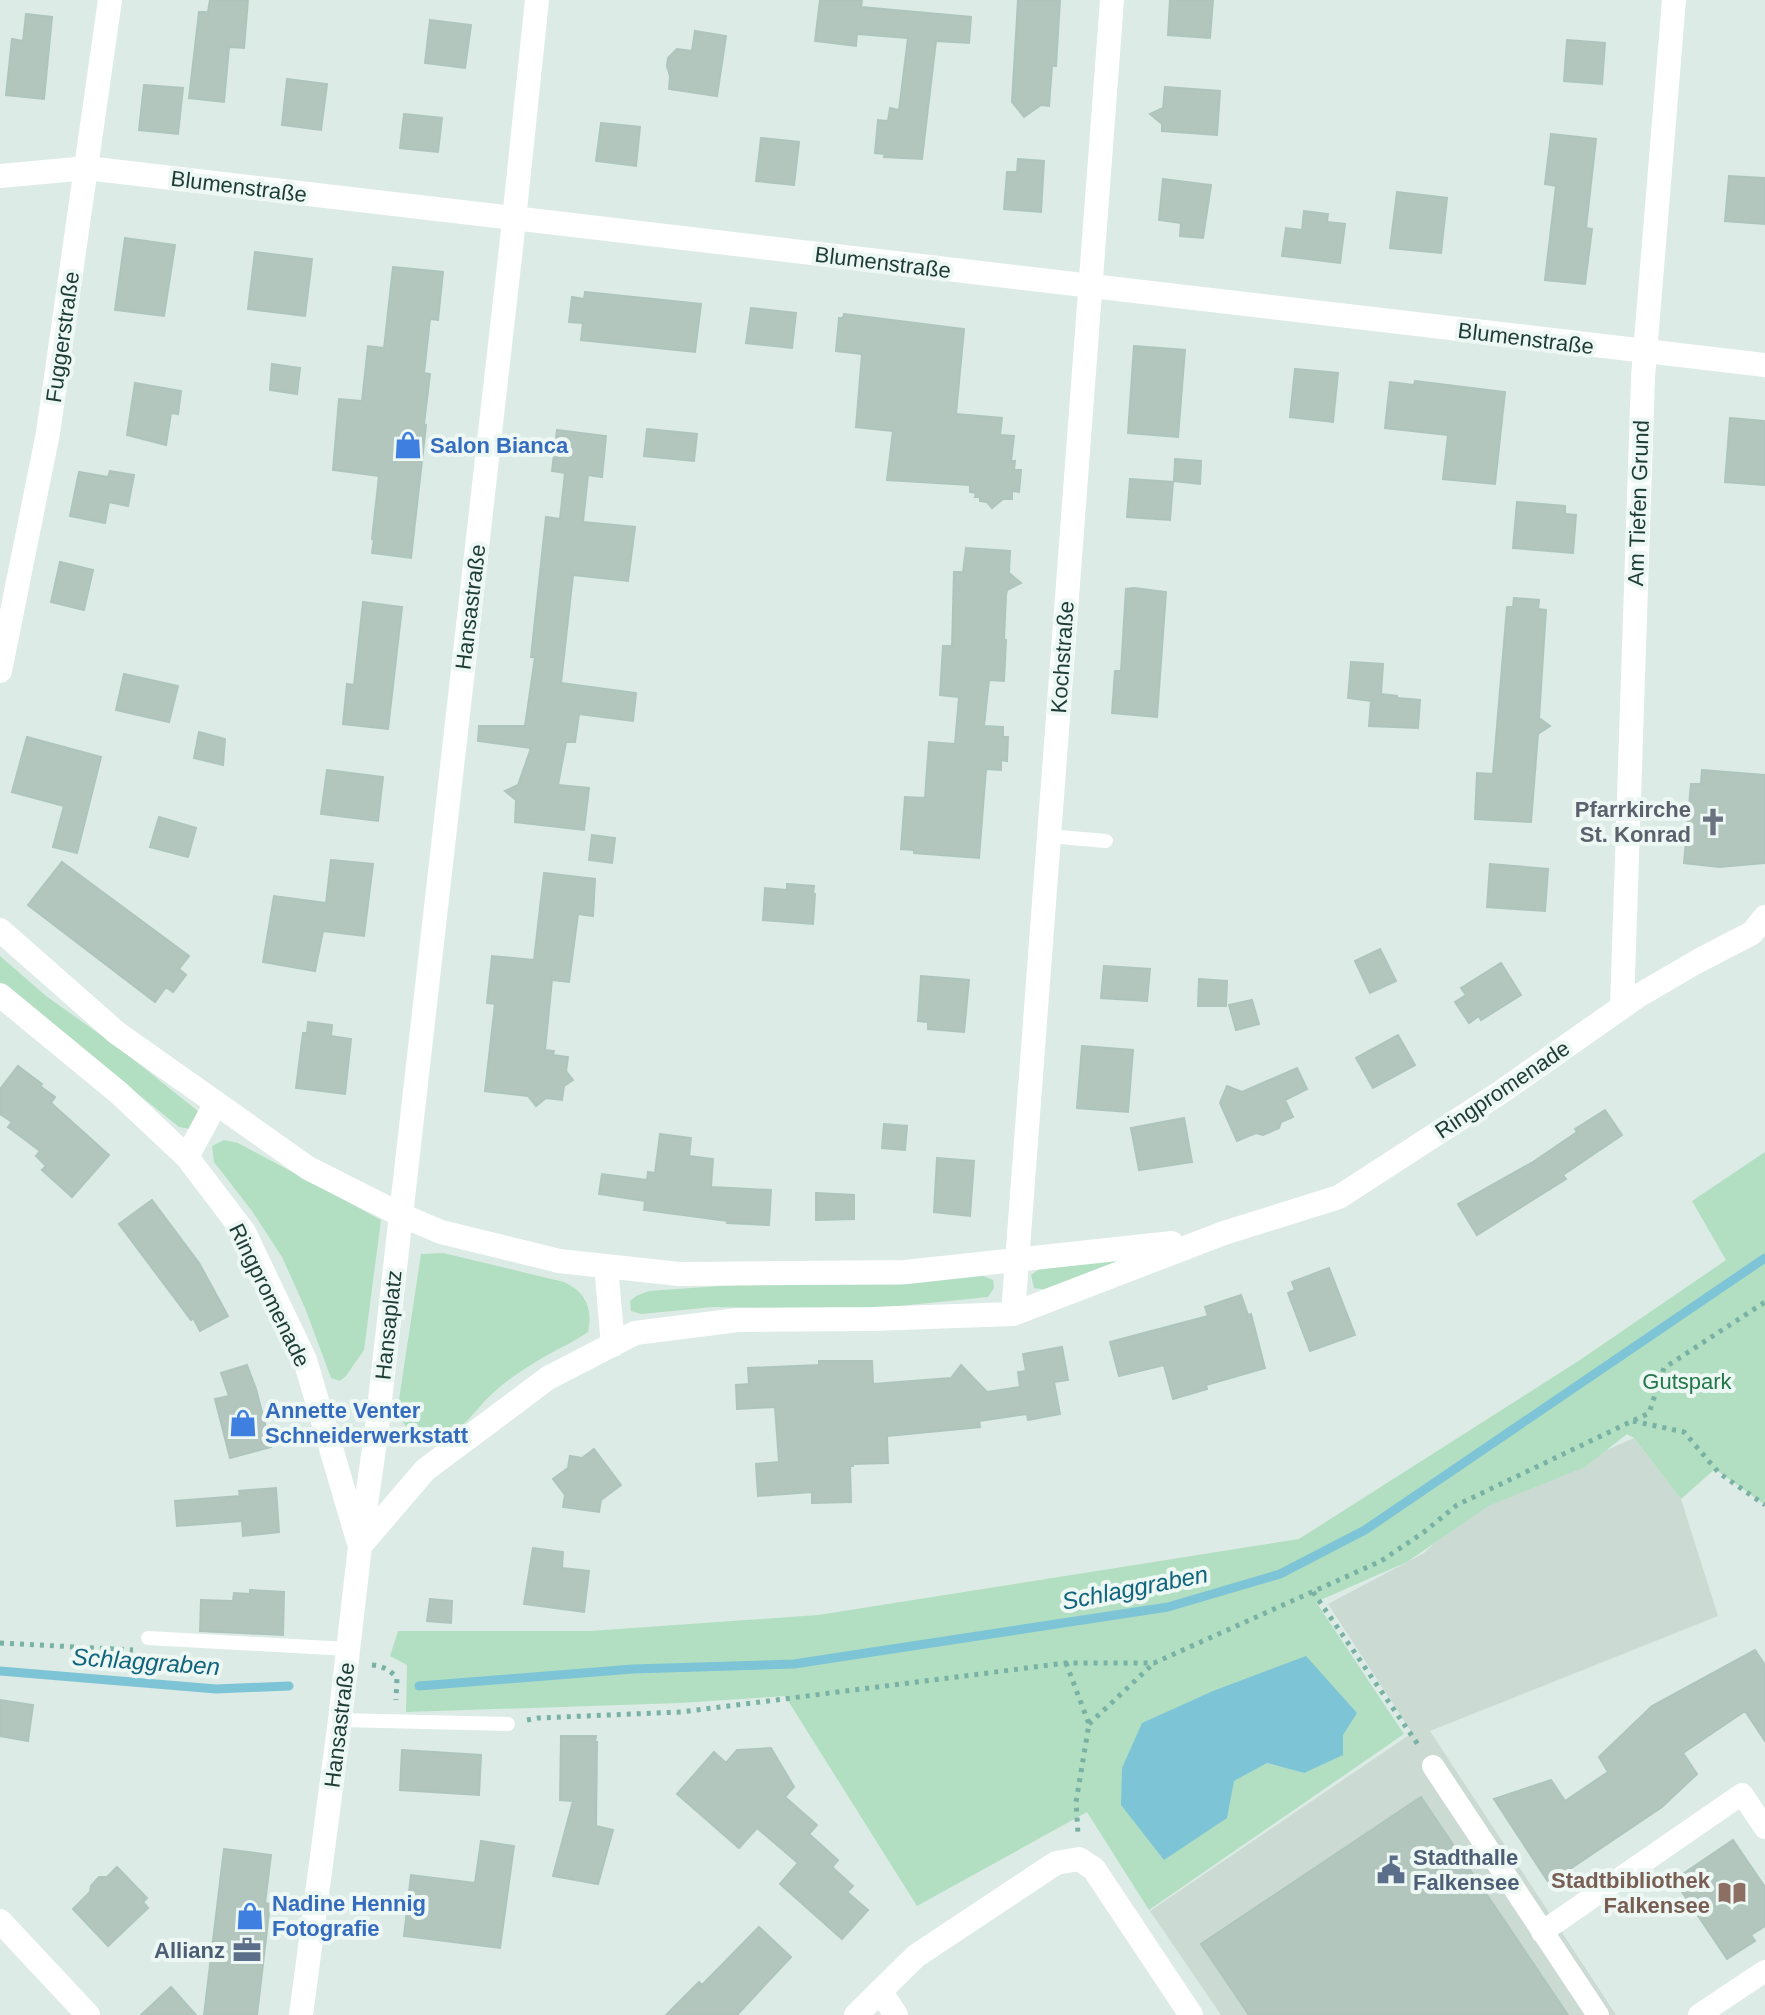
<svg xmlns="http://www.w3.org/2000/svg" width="1765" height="2015" font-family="Helvetica,sans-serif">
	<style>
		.built { fill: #cbdbd4 }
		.green { fill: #b2dfc1; fill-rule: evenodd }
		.water { fill: #7dc4d7 }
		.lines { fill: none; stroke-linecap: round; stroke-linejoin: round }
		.stream { stroke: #7dc4d7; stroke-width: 9 }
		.building { fill: #b2c6be; stroke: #aec5bd; stroke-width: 2 }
		.path { stroke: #79b2a4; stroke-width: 5; stroke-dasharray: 4 6; stroke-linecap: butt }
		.service { stroke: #fff; stroke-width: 14 }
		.pedestrian { stroke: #fff; stroke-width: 22 }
		.minor { stroke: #fff; stroke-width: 24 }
		.labels { text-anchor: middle; stroke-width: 8; stroke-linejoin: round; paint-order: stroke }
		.street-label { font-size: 22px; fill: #1d3c35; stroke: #edf7f3 }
		.shop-label { font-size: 22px; font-weight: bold; fill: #366cbe; stroke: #edf7f3; text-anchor: start }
		.worship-label { font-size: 22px; font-weight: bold; fill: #5b616d; stroke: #edf7f3; text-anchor: end }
		.park-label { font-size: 22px; fill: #237748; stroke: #edf7f3 }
		.service-label { font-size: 22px; font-weight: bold; fill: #4e5e75; stroke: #edf7f3; text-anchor: start }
		.education-label { font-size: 22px; font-weight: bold; fill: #785e54; stroke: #edf7f3; text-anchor: end }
		.water-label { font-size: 24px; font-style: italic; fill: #11647d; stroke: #edf7f3 }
	</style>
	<rect width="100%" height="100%" fill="#dcebe5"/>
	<path class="built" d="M1634,1438L1681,1499L1718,1616L1430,1731L1616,2015H1221L1150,1911L1412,1733L1328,1604L1424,1553L1468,1511Z"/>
	<path class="green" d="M0,956L46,996L119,1048L199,1112L190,1129L179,1127L0,983Z
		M224,1140L238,1143L381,1220L364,1350L346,1376L340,1381L331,1378L305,1308L282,1257L252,1211L214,1162L212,1146Z
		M1765,1152V1505L1715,1469L1681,1499L1634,1438L1627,1434L1585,1467L1488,1506L1407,1562L1316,1602L1404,1734L1149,1910L1087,1812L917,1906L785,1696L680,1703L406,1712L407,1665L390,1656L398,1631H590L818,1615L1299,1539L1580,1360L1726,1260L1692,1201ZM1307,1656L1304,1773L1267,1763L1233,1781Z
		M443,1253L564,1282C586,1292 593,1309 588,1332C574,1342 559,1348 544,1357C527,1367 508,1379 493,1393C477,1407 463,1432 442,1437C422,1443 406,1430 397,1413L421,1254Z
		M1133,1256L1049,1290L1034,1288L1031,1275L1041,1268Z
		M983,1276L993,1280L994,1288L988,1297L899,1306L835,1309L713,1307L641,1314L631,1311L630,1301L636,1296L649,1291L735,1285H900Z"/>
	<path class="water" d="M1306,1656L1357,1713L1343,1735V1755L1304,1773L1267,1763L1234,1781L1227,1818L1164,1860L1121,1805L1122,1768L1142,1723L1213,1691Z"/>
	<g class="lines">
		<path class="stream" d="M0,1671L216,1689L289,1686
			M419,1686L633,1669L794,1664L1168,1607L1280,1574L1365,1530L1765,1258"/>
	</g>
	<path class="building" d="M210,0H248L244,48L229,47L224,102L189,98L199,12H208Z
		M820,0H862L861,7L971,17L969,43L936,41L922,159L884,157L885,154L875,153L878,120L888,121L890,108L899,110L908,38L857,34L856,46L815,41Z
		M1018,0H1060L1056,66H1052L1049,106L1041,105L1024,117L1012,102Z
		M1170,0H1213L1210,38L1168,35Z
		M26,14L52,17L44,99L6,95L12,39L23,41Z
		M430,20L471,25L465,68L425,63Z
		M695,31L726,36L717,96L669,89L670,76L667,66L668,58L677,49L692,51Z
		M1567,40L1605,43L1602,84L1564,81Z
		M287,79L327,84L321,130L282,125Z
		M144,85L183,88L178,134L139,130Z
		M1165,87L1220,91L1217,135L1162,131V124L1150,114L1163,108Z
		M404,114L442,118L438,152L400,148Z
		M601,123L640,127L636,166L596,161Z
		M1551,134L1596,139L1586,228L1592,229L1585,284L1545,280L1556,186L1545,184Z
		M761,138L799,142L794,185L756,181Z
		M1018,159L1044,161L1041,212L1004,209L1007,172H1017Z
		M1729,176L1765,178V224L1725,221Z
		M1163,179L1211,185L1203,238L1180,236L1181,223L1159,220Z
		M1397,192L1447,198L1441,253L1390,248Z
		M1304,211L1328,214L1327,222L1345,224L1340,263L1282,256L1286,228L1302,230Z
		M125,238L175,245L164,316L115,310Z
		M255,252L312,259L305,316L248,309Z
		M393,267L443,272L438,320L430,319L424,373L430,374L424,424L426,425L411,558L372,553L374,540L372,539L379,476L333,470L339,399L362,401L368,346L384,348Z
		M585,292L701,304L695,352L581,340L583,323L569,322L572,297L584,299Z
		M751,308L796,313L792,348L746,343Z
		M844,314L964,329L956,414L1002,418L1000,435L1014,436L1011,461H1015L1014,470H1021L1019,492L1012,491V499H1003L992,508L987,502L980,501V497H975L976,493L970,492V485L887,480L893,431L856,427L862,354L836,351L839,318H843Z
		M1134,346L1185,350L1178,437L1128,433Z
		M272,364L300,368L297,394L270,390Z
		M1295,369L1338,373L1333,422L1290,417Z
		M1415,381L1505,392L1495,484L1443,479L1448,435L1385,428L1390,382L1414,385Z
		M135,383L181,391L178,414L171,413L166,445L127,435Z
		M1730,418L1765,421V485L1725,482Z
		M647,429L697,434L694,461L644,456Z
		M557,430L606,436L602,477L588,475L583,522L635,527L628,581L573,575L561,683L636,693L633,721L579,714L575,742H566L558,785L589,788L584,830L515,822L516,800L505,791L518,785L531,748L478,741L479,726H525L535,657H531L546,517L560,519L565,473L552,471Z
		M1175,459L1201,461L1200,484L1174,481Z
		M110,471L134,475L128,506L109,502L105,523L70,516L79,472L108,477Z
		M1130,479L1173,482L1170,520L1127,517Z
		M1517,502L1565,506V514L1576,515L1573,553L1513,548Z
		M966,548L1010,551L1009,573L1021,583L1007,590L1006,595L1004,640H1006L1004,681L989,680L984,726L1003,727V737H1008L1007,761L1001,760V770L986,769L979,858L914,853V850L901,849L905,797L925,798L929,742L955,744L959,697L940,695L943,646H952L954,572H963Z
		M60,562L93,570L84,610L51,602Z
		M1134,588L1166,592L1157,717L1112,713L1115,671H1121L1126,589Z
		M1514,598L1539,600L1538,609L1546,610L1539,718L1550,726L1538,734L1531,822L1475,819L1477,773L1493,774L1507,607H1513Z
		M363,602L402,607L388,729L343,724L347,684L354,685Z
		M1351,662L1383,664L1381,694L1397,696V698L1420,700L1418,728L1369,726L1371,701L1348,698Z
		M124,674L178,686L169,722L116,710Z
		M199,732L225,739L223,765L194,758Z
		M27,737L101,757L77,853L53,847L64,806L12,792Z
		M327,770L383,777L378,821L321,814Z
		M1702,770L1765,775V863L1719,867L1684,863L1691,784H1701Z
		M159,817L196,828L188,857L150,847Z
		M592,835L615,838L612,863L589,860Z
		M331,860L373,864L364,936L323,931L315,971L263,962L274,896L326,903Z
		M62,862L189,956L179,969L186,975L173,992L166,987L155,1002L28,905Z
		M1490,864L1548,869L1545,911L1487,907Z
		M544,873L595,879L593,916L578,914L569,982L552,980L545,1050L554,1051L553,1055L568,1057L566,1071L573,1080L564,1086L562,1100L546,1098L536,1106L528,1096L485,1091L495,1004L487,1003L492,956L534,960Z
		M787,884L814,886L813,893L815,894L813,924L763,920L765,888L787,890Z
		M1380,949L1396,981L1370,993L1355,961Z
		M1501,963L1521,995L1481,1020L1479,1016L1469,1023L1455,1002L1466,995L1461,988Z
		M1104,966L1150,969L1147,1001L1101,998Z
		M921,976L969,980L964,1032L928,1029V1022L918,1021Z
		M1199,979L1227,981L1226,1006H1198Z
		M1252,1000L1259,1024L1236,1030L1229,1005Z
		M308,1022L332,1025L331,1036L351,1039L345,1094L296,1088L303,1033H307Z
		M1398,1035L1415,1065L1373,1088L1356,1058Z
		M1082,1046L1133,1050L1128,1112L1077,1108Z
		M18,1066L42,1084L40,1086L55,1097L51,1103L109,1155L72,1197L42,1170L46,1166L36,1156L40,1151L8,1127L12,1122L0,1114V1089Z
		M1297,1068L1307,1089L1285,1100L1293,1117L1281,1122L1279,1128L1263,1135L1256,1133L1237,1141L1220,1103L1227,1086L1242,1092Z
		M1605,1110L1622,1135L1563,1175L1566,1179L1477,1235L1458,1204L1533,1162L1577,1132L1575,1129Z
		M1184,1118L1192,1162L1139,1170L1131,1128Z
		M884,1124L907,1126L905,1150L882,1148Z
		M660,1134L691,1138L689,1156L713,1159L711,1187L771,1190L769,1225L727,1223L728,1221L644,1210L645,1201L599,1194L602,1174L647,1180L648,1172L655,1173Z
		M937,1158L974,1161L970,1216L934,1212Z
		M816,1193L854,1195V1219L816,1220Z
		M152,1200L199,1263L228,1316L200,1331L193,1318L191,1320L119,1224Z
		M1329,1268L1355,1335L1310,1351L1288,1293L1295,1290L1292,1282Z
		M1241,1295L1248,1315L1251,1314L1265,1368L1206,1385L1207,1389L1173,1399L1164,1365L1119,1376L1110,1342L1208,1316L1205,1307Z
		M1062,1347L1068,1380L1054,1382L1060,1414L1028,1420L1027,1414L979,1421L980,1427L887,1436L888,1463L853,1464V1466H850L851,1502L812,1503V1492L758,1496L756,1464L779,1462L775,1407L737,1409L736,1385L749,1384L748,1368L819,1365V1361H872L873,1384L951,1378L961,1365L987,1392L1020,1387L1018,1372L1026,1371L1023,1354Z
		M247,1365L256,1389L271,1447L230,1458L215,1399L229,1396L221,1373Z
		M594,1449L621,1485L601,1500L599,1512L563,1507L565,1495L553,1479L568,1468L570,1456L582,1458Z
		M276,1488L279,1532L243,1536L242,1521L177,1526L175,1501L240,1496L239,1491Z
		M533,1548L563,1552L562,1568L589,1571L584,1612L524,1604Z
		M250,1590L284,1592L283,1635L200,1631L201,1600L233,1601L234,1593L250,1594Z
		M430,1599L452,1601L451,1623L427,1621Z
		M1755,1650L1765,1665V1741L1745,1711L1683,1753L1697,1774L1662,1807L1549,1883L1494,1799L1551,1780L1565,1801L1608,1772L1599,1757L1652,1706Z
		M0,1700L33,1705L28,1741L0,1736Z
		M561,1736H596L595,1742H597L596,1826L613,1830L598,1884L553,1876L573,1801L560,1800Z
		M771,1748L794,1787L785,1797L817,1825L809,1834L838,1860L832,1867L853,1886L847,1892L868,1910L842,1939L780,1884L798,1863L757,1828L739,1848L677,1794L714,1752L726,1763L737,1750Z
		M402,1750L481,1755L479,1795L400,1790Z
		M1421,1797L1568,2015H1249L1201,1944Z
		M1733,1840L1765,1887V1926L1751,1935L1755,1941L1727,1959L1674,1880Z
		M481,1841L514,1846L500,1948L404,1936L411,1875L475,1883Z
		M224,1849L271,1855L265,1903L270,1904L257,2015H204Z
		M117,1867L147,1898L143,1902L148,1908L108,1946L73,1909L90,1892L91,1886L99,1877H107Z
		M759,1927L791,1957L737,2015H666L699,1982L702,1985Z
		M171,1987L196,2015H141Z"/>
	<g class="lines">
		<path class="path" d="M1633,1421L1684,1432L1719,1473L1765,1505
			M1313,1592L1419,1746
			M0,1643L133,1650
			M1066,1663L1089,1724L1076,1802L1078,1834
			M372,1665C383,1666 390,1670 397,1678L396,1700
			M527,1720L538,1718L681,1712L1066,1663H1154L1381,1561L1424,1532L1457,1505L1649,1413L1664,1368L1765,1302
			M1089,1724L1154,1663"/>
		<path class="service" d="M1048,836L1106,841
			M148,1638L348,1649
			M340,1720L508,1724"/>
		<path class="pedestrian" d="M1433,1766L1598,2015
			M1542,1932L1742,1794L1765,1828
			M1699,2015L1765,1971"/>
		<path class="minor" d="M0,176L87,168L1765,365
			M0,671L48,433L110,0
			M0,930L117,1033L308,1168L401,1215L441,1232L559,1261L679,1274L905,1272L1172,1243
			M0,995L119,1093L187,1157L244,1232L305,1360L358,1540
			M1622,1007L1643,377L1674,0
			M187,1157L216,1103
			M606,1266L613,1345
			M1013,1314L1112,0
			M360,1546L425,1470L548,1378L635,1333L738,1320L873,1319L1013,1314L1224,1233L1339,1197L1501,1092L1638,996L1698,961L1752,933L1765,917
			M0,1921L88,2015
			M880,1991L896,2015
			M301,2015L340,1720L360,1546L376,1435L511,248L537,0
			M856,2015L916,1956L1056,1863L1079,1859L1094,1869L1191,2015"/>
	</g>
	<defs>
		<symbol id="shop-bare" viewBox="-9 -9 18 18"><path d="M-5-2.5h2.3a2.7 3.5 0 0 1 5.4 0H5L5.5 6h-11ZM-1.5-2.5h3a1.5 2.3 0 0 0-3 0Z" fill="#3f7fe0" stroke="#edf7f3" stroke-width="2.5" paint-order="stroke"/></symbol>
		<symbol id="church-bare" viewBox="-9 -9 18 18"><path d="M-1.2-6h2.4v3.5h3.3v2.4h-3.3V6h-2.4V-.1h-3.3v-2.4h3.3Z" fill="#6b7280" stroke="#edf7f3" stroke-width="2.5" paint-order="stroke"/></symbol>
		<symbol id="civic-bare" viewBox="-9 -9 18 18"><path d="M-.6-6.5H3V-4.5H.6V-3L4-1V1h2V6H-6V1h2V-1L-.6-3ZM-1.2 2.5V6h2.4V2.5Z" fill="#5c6f8a" stroke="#edf7f3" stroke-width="2.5" paint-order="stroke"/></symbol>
		<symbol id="library-bare" viewBox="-9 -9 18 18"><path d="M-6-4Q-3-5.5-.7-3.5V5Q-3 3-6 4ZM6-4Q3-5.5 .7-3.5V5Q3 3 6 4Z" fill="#8d6e63" stroke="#edf7f3" stroke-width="2.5" paint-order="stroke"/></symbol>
		<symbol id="office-bare" viewBox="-9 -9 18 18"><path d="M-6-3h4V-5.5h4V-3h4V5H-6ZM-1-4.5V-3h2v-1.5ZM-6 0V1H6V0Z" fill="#5c6f8a" stroke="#edf7f3" stroke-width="2.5" paint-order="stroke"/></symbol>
	</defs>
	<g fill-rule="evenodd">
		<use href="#shop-bare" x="388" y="425" width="40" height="40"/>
		<use href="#church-bare" x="1693" y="802" width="40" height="40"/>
		<use href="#shop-bare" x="223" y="1403" width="40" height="40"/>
		<use href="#civic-bare" x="1371" y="1850" width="40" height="40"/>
		<use href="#library-bare" x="1712" y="1873" width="40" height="40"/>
		<use href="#shop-bare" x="230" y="1896" width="40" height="40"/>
		<use href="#office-bare" x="227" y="1930" width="40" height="40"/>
	</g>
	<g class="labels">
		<g class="street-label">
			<text transform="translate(239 186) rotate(7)" y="8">Blumenstraße</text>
			<text transform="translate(883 262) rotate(7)" y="8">Blumenstraße</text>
			<text transform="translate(62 337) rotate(-82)" y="8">Fuggerstraße</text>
			<text transform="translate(1526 338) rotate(7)" y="8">Blumenstraße</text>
			<text transform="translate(1638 503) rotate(-88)" y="8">Am Tiefen Grund</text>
			<text transform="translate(470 607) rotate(-83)" y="8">Hansastraße</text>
			<text transform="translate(1062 657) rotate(-86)" y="8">Kochstraße</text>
			<text transform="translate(1502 1089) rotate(-34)" y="8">Ringpromenade</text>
			<text transform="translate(270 1295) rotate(64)" y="8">Ringpromenade</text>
			<text transform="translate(388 1325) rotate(-84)" y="8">Hansaplatz</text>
			<text transform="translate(339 1725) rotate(-83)" y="8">Hansastraße</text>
		</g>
		<g class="shop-label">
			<text x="430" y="453">Salon Bianca</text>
			<text x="265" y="1418">Annette Venter<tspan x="265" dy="25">Schneiderwerkstatt</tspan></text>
			<text x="272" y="1911">Nadine Hennig<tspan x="272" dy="25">Fotografie</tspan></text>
		</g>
		<g class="worship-label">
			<text x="1691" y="817">Pfarrkirche<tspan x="1691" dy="25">St. Konrad</tspan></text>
		</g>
		<g class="park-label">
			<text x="1687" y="1389">Gutspark</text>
		</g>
		<g class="service-label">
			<text x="1413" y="1865">Stadthalle<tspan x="1413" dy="25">Falkensee</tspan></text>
			<text x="225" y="1958" text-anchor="end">Allianz</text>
		</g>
		<g class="education-label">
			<text x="1710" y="1888">Stadtbibliothek<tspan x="1710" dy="25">Falkensee</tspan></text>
		</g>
		<g class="water-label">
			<text transform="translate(1135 1588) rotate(-11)" y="8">Schlaggraben</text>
			<text transform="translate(146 1662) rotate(4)" y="8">Schlaggraben</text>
		</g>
	</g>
</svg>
